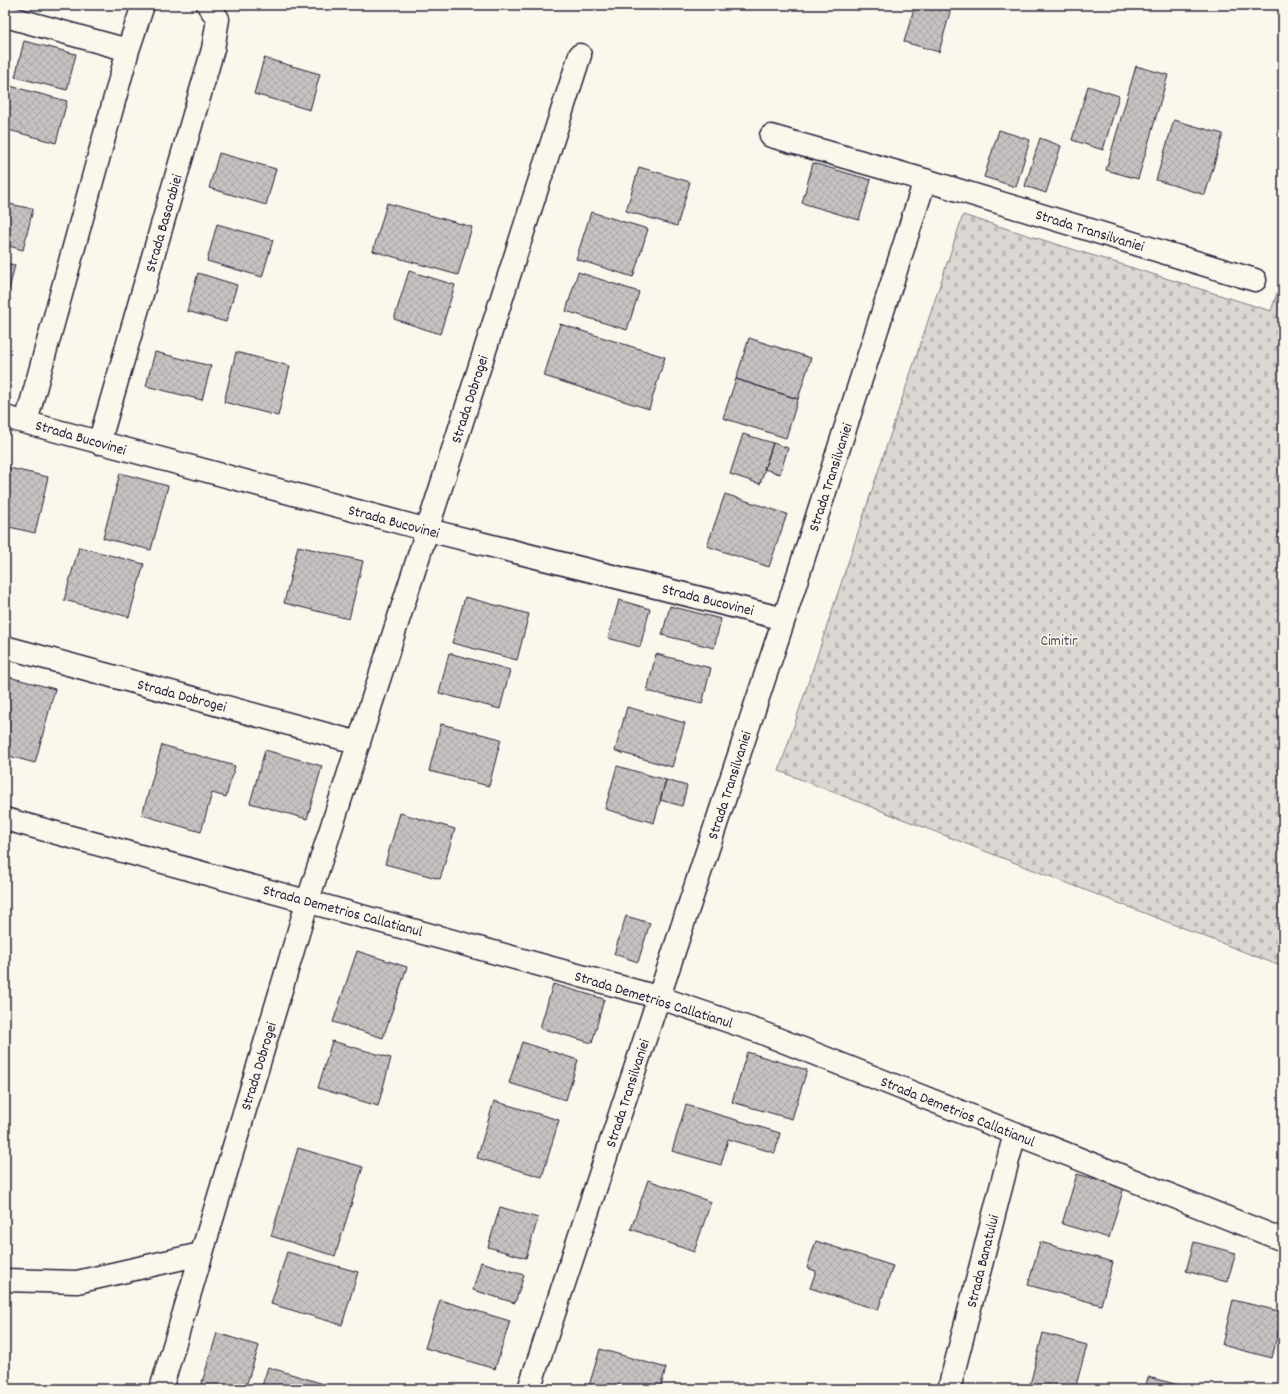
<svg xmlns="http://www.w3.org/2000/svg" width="1288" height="1394" font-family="Dekko,sans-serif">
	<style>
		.cemetery { fill: url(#cemetery-stones); stroke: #7e7d87 }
		.building { fill: url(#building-cross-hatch); stroke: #22223b }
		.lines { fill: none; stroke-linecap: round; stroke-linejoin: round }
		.minor-casing { stroke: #22223b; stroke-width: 25 }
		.minor { stroke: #fbf7ec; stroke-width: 22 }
		.labels { text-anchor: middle; stroke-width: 3; stroke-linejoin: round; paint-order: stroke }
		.street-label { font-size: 15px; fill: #22223b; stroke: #fbf7ec }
		.park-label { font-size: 15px; fill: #505061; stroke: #fbf7ec }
	</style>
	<defs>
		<pattern id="cemetery-stones" width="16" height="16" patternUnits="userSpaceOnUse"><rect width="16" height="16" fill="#dbd8d3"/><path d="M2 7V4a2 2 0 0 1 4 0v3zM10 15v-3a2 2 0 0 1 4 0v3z" fill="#bcb9b6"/></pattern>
		<pattern id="building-cross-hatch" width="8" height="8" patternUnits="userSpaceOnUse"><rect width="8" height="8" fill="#c6c2c0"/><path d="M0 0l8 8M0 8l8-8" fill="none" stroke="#aaa6a6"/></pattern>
	</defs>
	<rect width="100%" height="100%" fill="#fbf7ec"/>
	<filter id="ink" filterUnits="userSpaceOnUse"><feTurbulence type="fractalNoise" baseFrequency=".025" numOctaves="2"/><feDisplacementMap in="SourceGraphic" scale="8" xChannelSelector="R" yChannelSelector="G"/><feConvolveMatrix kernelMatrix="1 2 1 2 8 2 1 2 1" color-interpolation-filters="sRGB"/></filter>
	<g filter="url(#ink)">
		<path class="cemetery" d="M963,215L1271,311L1283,275V967L779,771Z"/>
		<path class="building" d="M915,5H952L939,52L904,42Z
			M24,41L76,54L67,90L15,77Z
			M264,58L320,74L310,110L254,94Z
			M1136,66L1168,75L1138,179L1106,170Z
			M10,86L67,101L56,143L5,129V104Z
			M1088,86L1119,96L1103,150L1072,140Z
			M1174,120L1223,134L1205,195L1156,180Z
			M999,130L1030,140L1016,187L984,177Z
			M1040,138L1061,146L1046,193L1025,186Z
			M219,153L276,169L266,205L209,188Z
			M813,163L871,180L859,220L802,203Z
			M639,167L690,182L677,226L626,211Z
			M5,203L33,209L23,250L5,245Z
			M387,203L472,227L458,275L373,251Z
			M591,212L648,229L633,277L576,259Z
			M217,224L273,240L262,277L207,261Z
			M5,263L15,265L5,306Z
			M409,271L455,285L440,334L394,319Z
			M578,272L639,292L627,330L566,311Z
			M198,273L237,285L226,322L187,311Z
			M560,324L665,357L649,409L544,376Z
			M749,338L811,358L798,399L736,379Z
			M155,352L211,366L202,400L146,386Z
			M236,352L290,366L278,416L224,402Z
			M736,379L798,399L786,438L723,418Z
			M743,434L773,443L760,484L730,474Z
			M773,443L788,448L780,474L764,469Z
			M5,467L48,477L35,533L5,526Z
			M120,473L168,486L151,550L103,538Z
			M725,494L787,514L769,567L707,546Z
			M298,546L363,561L349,619L284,603Z
			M79,547L144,564L129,617L64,600Z
			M465,597L529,614L517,660L452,643Z
			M619,600L650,609L640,647L608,638Z
			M670,606L721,619L714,648L662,635Z
			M449,653L510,670L500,709L439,693Z
			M656,654L711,668L702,704L647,691Z
			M5,676L55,689L35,763L5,755Z
			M627,707L685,723L672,767L615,751Z
			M441,724L501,739L489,786L429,771Z
			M162,745L235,766L226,797L212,793L201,832L142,815Z
			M265,750L322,766L307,819L250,803Z
			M617,766L666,780L654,823L605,809Z
			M666,780L687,786L682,806L660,800Z
			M400,813L455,829L440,879L385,864Z
			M626,916L650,923L638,962L614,954Z
			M357,951L407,967L383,1038L333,1022Z
			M553,984L604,999L592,1043L540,1028Z
			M332,1041L391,1058L378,1106L318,1088Z
			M522,1042L578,1060L566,1100L509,1083Z
			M747,1052L807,1070L792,1119L732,1102Z
			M494,1101L559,1120L542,1177L477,1158Z
			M686,1105L780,1133L775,1153L728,1139L721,1165L672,1151Z
			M298,1148L363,1167L335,1256L271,1236Z
			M1077,1174L1124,1187L1109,1238L1062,1224Z
			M648,1180L711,1202L694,1252L631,1229Z
			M500,1207L538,1218L526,1258L488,1247Z
			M816,1241L893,1266L878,1310L810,1288L816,1271L807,1268Z
			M1040,1242L1113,1262L1101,1305L1028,1285Z
			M1194,1242L1236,1253L1227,1282L1186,1271Z
			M287,1252L358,1272L342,1325L271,1304Z
			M481,1262L524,1275L515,1303L473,1290Z
			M440,1300L510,1321L495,1369L425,1348Z
			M1233,1300L1283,1312L1272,1358L1222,1345Z
			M217,1333L259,1346L245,1389H200Z
			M1043,1333L1087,1345L1075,1389H1029Z
			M600,1349L666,1368L660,1389H588Z
			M268,1367L340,1389H261Z
			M1148,1377L1194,1389H1145Z"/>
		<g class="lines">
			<defs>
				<path id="minor" d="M5,16L128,50
					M771,136L925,180L1255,280
					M5,417L428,530L784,619
					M26,422L128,50L143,5
					M99,443L213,49L218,19L208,5
					M5,647L359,743
					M5,819L658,997L760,1032L1283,1240
					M5,1280L77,1282L201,1254
					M161,1389L308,900L580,55
					M529,1389L784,619L925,180
					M949,1389L1015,1133"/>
			</defs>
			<use href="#minor" class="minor-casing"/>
			<use href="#minor" class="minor"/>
		</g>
	</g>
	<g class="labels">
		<g class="street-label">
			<text transform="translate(163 223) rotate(-74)" y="5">Strada Basarabiei</text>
			<text transform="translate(1090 230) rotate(17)" y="5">Strada Transilvaniei</text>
			<text transform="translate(469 399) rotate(-72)" y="5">Strada Dobrogei</text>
			<text transform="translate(81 437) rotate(16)" y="5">Strada Bucovinei</text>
			<text transform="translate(830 477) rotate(-72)" y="5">Strada Transilvaniei</text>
			<text transform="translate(394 521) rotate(15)" y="5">Strada Bucovinei</text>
			<text transform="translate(708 599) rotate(14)" y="5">Strada Bucovinei</text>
			<text transform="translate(182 695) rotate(15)" y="5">Strada Dobrogei</text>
			<text transform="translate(729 785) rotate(-72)" y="5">Strada Transilvaniei</text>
			<text transform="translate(343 910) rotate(15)" y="5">Strada Demetrios Callatianul</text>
			<text transform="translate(654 999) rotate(17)" y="5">Strada Demetrios Callatianul</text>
			<text transform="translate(258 1066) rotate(-73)" y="5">Strada Dobrogei</text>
			<text transform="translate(627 1093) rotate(-72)" y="5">Strada Transilvaniei</text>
			<text transform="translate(958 1111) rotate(22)" y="5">Strada Demetrios Callatianul</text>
			<text transform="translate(982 1261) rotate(-76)" y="5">Strada Banatului</text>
		</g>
		<g class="park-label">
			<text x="1059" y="645">Cimitir</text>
		</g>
	</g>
	<rect width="1288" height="1394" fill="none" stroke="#fbf7ec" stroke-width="20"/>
	<rect x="10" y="10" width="1268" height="1374" fill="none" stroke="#22223b" stroke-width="1.5" filter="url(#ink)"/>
</svg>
